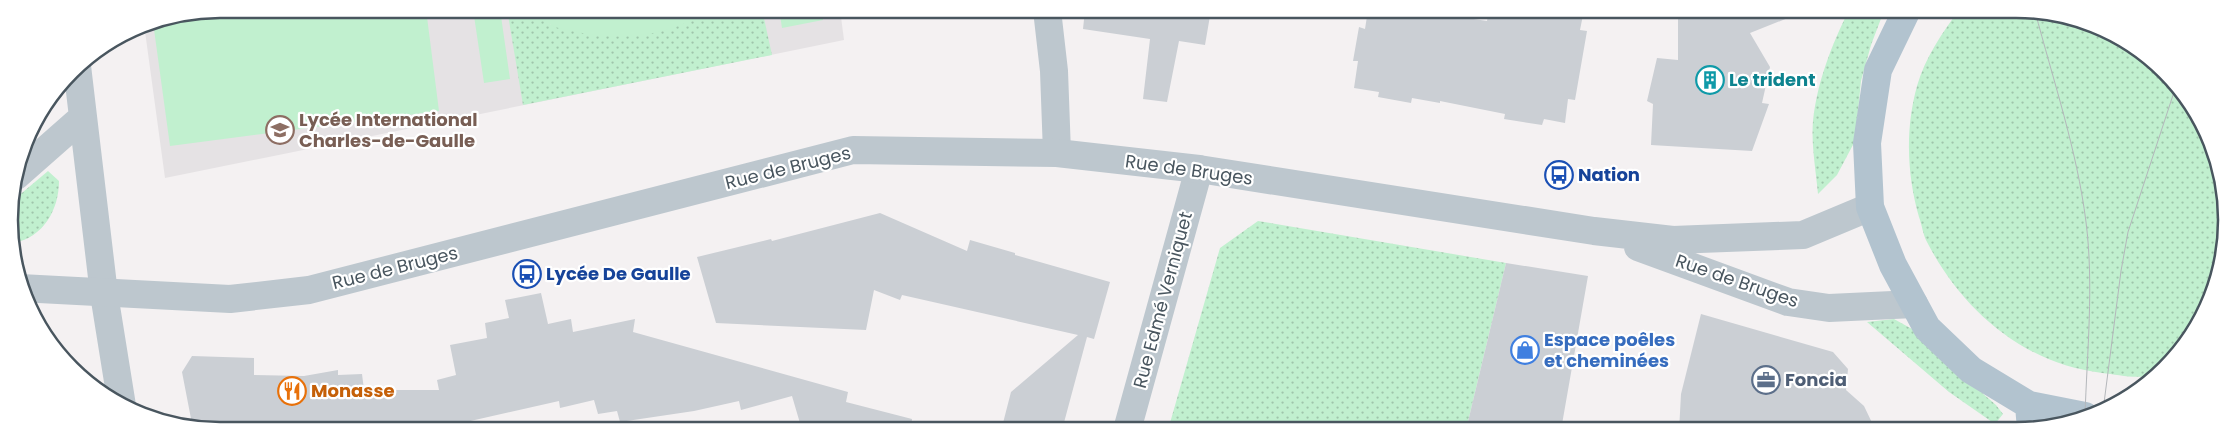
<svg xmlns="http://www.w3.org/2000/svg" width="2235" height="440" font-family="Poppins,sans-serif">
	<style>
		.education { fill: #e5e2e4 }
		.grass { fill: url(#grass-dots) }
		.pitch { fill: #c1f0cf }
		.building { fill: #cbcfd4 }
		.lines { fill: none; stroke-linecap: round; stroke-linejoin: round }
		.minor { stroke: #bdc7ce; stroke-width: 28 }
		.tertiary { stroke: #bdc7ce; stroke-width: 28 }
		.primary { stroke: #b2c3cf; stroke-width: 28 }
		.tram { stroke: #b4b7bb; stroke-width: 1 }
		.labels { text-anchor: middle; stroke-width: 4.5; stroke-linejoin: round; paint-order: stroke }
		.culture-label { font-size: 18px; font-weight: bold; fill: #0d838f; stroke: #fff; text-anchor: start }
		.education-label { font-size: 18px; font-weight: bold; fill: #785e54; stroke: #fff; text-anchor: start }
		.street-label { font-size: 18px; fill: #49565f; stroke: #fff }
		.transit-label { font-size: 18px; font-weight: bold; fill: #164399; stroke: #fff; text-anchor: start }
		.shop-label { font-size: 18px; font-weight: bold; fill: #366cbe; stroke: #fff; text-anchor: start }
		.service-label { font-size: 18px; font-weight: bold; fill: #4e5e75; stroke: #fff; text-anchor: start }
		.food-label { font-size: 18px; font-weight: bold; fill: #c56008; stroke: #fff; text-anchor: start }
		.rim { fill: none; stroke: #49565f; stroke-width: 2.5 }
	</style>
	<defs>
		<pattern id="grass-dots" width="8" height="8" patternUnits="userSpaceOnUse" patternTransform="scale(1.25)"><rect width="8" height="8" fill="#c1f0cf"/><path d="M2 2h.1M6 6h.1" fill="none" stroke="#9fc5ab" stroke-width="1.8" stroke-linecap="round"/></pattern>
	</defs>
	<rect width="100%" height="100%" fill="#f4f1f2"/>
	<path class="education" d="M220,9H840L844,40L165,178L144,24Z"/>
	<path class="grass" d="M507,9H529L551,25L700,16L709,9H762L772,55L523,105Z
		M1849,10H1878L1882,16L1871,45L1861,81L1855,141L1837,175L1818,194C1816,171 1811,144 1813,121C1817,82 1832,44 1849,10Z
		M1959,10L2042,11L2120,37L2182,91L2219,165L2224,247L2205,313L2164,370C2147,382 2121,375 2102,373C2024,364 1962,310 1927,242C1923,235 1922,225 1919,217C1907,175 1905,129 1917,86C1925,58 1942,33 1959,10Z
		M48,171L59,181C59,209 44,237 14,243L10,203Z
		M1258,221L1506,263L1466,430H1168L1220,248Z
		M1894,319L1912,329L1944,360L1996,405L2003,414L1995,424L1949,392L1867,322Z"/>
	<path class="pitch" d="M220,9H426L439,111L170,146L153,22Z
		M473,9H500L510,79L484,83Z
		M529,9H709C671,38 614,42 569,30C563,29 556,28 551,25C543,21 536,14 529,9Z
		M779,9H821L823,20L782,28Z"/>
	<path class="building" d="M1085,10H1211L1205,45L1179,41L1167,102L1143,99L1150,39L1083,29Z
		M1368,10H1414L1487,21L1489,10H1584L1580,30L1587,31L1575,100L1568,99L1565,123L1544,119L1542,125L1504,119L1505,114L1440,101V103L1412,98L1411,103L1378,97L1379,92L1354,88L1358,61H1353L1359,27L1365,29Z
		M1678,10H1803V12L1750,33L1770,67L1762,103L1769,104L1752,151L1651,145L1653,104L1647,101L1657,58L1678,60Z
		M880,213L967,251L970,240L1015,253V255L1110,282L1094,339L1087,337L1062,430H1030L1003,423L1011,392L1078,335L902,295L900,300L874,290L866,330L716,323L697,257L771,239L772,241Z
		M1506,263L1588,276L1561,430H1466Z
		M541,293L548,324L571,319L573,332L635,319L633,332L848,392L846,402L912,419L911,430H802L792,396L741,410L739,401L694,411L620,422L617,411L598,414L594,400L560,408L559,401L466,422L467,430L193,429L182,372L192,356L254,358V375L304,376L338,370V375L362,374L364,390H439L437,380L456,375L450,345L487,338L485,323L509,318L505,300Z
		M1701,314L1833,352L1848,369L1846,390L1864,406L1876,431H1679L1681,394Z"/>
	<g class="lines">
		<path class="minor" d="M1047,10L1054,71L1057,153
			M77,66L104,294L122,406
			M16,176L83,117
			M1127,430L1199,169"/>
		<path class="tertiary" d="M1638,247L1788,302L1829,308L1914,304
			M20,288L230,299L309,290L853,150L1057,153L1199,169L1594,231L1673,240L1803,235L1870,207"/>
		<path class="primary" d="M1907,10L1878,70L1867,143L1870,207L1893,265L1927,328L1971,370L2029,405L2085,416
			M2029,405L2031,430"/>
		<path class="tram" d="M2035,11C2053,80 2077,150 2086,222C2094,285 2087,352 2085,416
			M2103,411L2121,271L2128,232L2176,86"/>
	</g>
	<defs>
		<symbol id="building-ring" viewBox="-11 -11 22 22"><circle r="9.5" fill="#fff" stroke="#0f9aa8" stroke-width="1.5"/><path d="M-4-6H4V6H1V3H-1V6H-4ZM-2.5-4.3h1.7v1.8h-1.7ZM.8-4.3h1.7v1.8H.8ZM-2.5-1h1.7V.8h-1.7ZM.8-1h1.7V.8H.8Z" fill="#0f9aa8"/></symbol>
		<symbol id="school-ring" viewBox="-11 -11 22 22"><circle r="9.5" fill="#fff" stroke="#8d6e63" stroke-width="1.5"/><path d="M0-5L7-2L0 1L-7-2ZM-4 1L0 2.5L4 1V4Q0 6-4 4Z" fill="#8d6e63"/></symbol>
		<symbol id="bus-ring" viewBox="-11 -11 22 22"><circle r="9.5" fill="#fff" stroke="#1a4fb4" stroke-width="1.5"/><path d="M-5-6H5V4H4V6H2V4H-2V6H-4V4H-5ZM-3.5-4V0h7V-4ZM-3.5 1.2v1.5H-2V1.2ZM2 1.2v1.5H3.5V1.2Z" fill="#1a4fb4"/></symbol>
		<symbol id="shop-ring" viewBox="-11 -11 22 22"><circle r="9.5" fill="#fff" stroke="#3f7fe0" stroke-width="1.5"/><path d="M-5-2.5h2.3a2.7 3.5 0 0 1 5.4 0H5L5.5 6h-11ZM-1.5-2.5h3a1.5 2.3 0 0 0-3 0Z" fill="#3f7fe0"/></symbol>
		<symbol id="office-ring" viewBox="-11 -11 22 22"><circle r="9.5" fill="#fff" stroke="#5c6f8a" stroke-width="1.5"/><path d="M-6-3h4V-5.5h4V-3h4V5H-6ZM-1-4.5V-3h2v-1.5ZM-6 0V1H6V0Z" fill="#5c6f8a"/></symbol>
		<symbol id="restaurant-ring" viewBox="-11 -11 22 22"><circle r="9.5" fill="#fff" stroke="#e8710a" stroke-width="1.5"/><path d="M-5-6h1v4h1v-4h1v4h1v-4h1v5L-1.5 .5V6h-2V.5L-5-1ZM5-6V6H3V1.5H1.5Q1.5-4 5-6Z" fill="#e8710a"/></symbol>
	</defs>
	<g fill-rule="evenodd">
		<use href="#building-ring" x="1694" y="64" width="32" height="32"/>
		<use href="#school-ring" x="264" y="114" width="32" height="32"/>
		<use href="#bus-ring" x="1543" y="159" width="32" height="32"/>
		<use href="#bus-ring" x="511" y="258" width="32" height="32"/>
		<use href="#shop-ring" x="1509" y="334" width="32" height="32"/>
		<use href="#office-ring" x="1750" y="364" width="32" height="32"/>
		<use href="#restaurant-ring" x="276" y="375" width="32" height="32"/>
	</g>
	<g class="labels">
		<g class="culture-label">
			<text x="1729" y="86">Le trident</text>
		</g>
		<g class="education-label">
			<text x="299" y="126">Lycée International<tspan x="299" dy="21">Charles-de-Gaulle</tspan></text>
		</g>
		<g class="street-label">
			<text transform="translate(788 168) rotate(-14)" y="6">Rue de Bruges</text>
			<text transform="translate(1189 170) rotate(8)" y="6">Rue de Bruges</text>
			<text transform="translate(395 268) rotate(-14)" y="6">Rue de Bruges</text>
			<text transform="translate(1737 281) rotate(19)" y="6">Rue de Bruges</text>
			<text transform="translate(1163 300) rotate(-75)" y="6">Rue Edmé Verniquet</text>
		</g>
		<g class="transit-label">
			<text x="1578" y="181">Nation</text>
			<text x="546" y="280">Lycée De Gaulle</text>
		</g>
		<g class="shop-label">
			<text x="1544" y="346">Espace poêles<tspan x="1544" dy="21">et cheminées</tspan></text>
		</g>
		<g class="service-label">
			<text x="1785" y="386">Foncia</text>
		</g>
		<g class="food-label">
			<text x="311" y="397">Monasse</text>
		</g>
	</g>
	<path d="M0 0H2235V440H0ZM220 18H2016A202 202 0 0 1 2218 220V220A202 202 0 0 1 2016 422H220A202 202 0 0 1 18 220V220A202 202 0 0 1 220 18Z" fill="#fff" fill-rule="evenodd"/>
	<path class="rim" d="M220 18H2016A202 202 0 0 1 2218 220V220A202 202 0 0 1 2016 422H220A202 202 0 0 1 18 220V220A202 202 0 0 1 220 18Z"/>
</svg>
